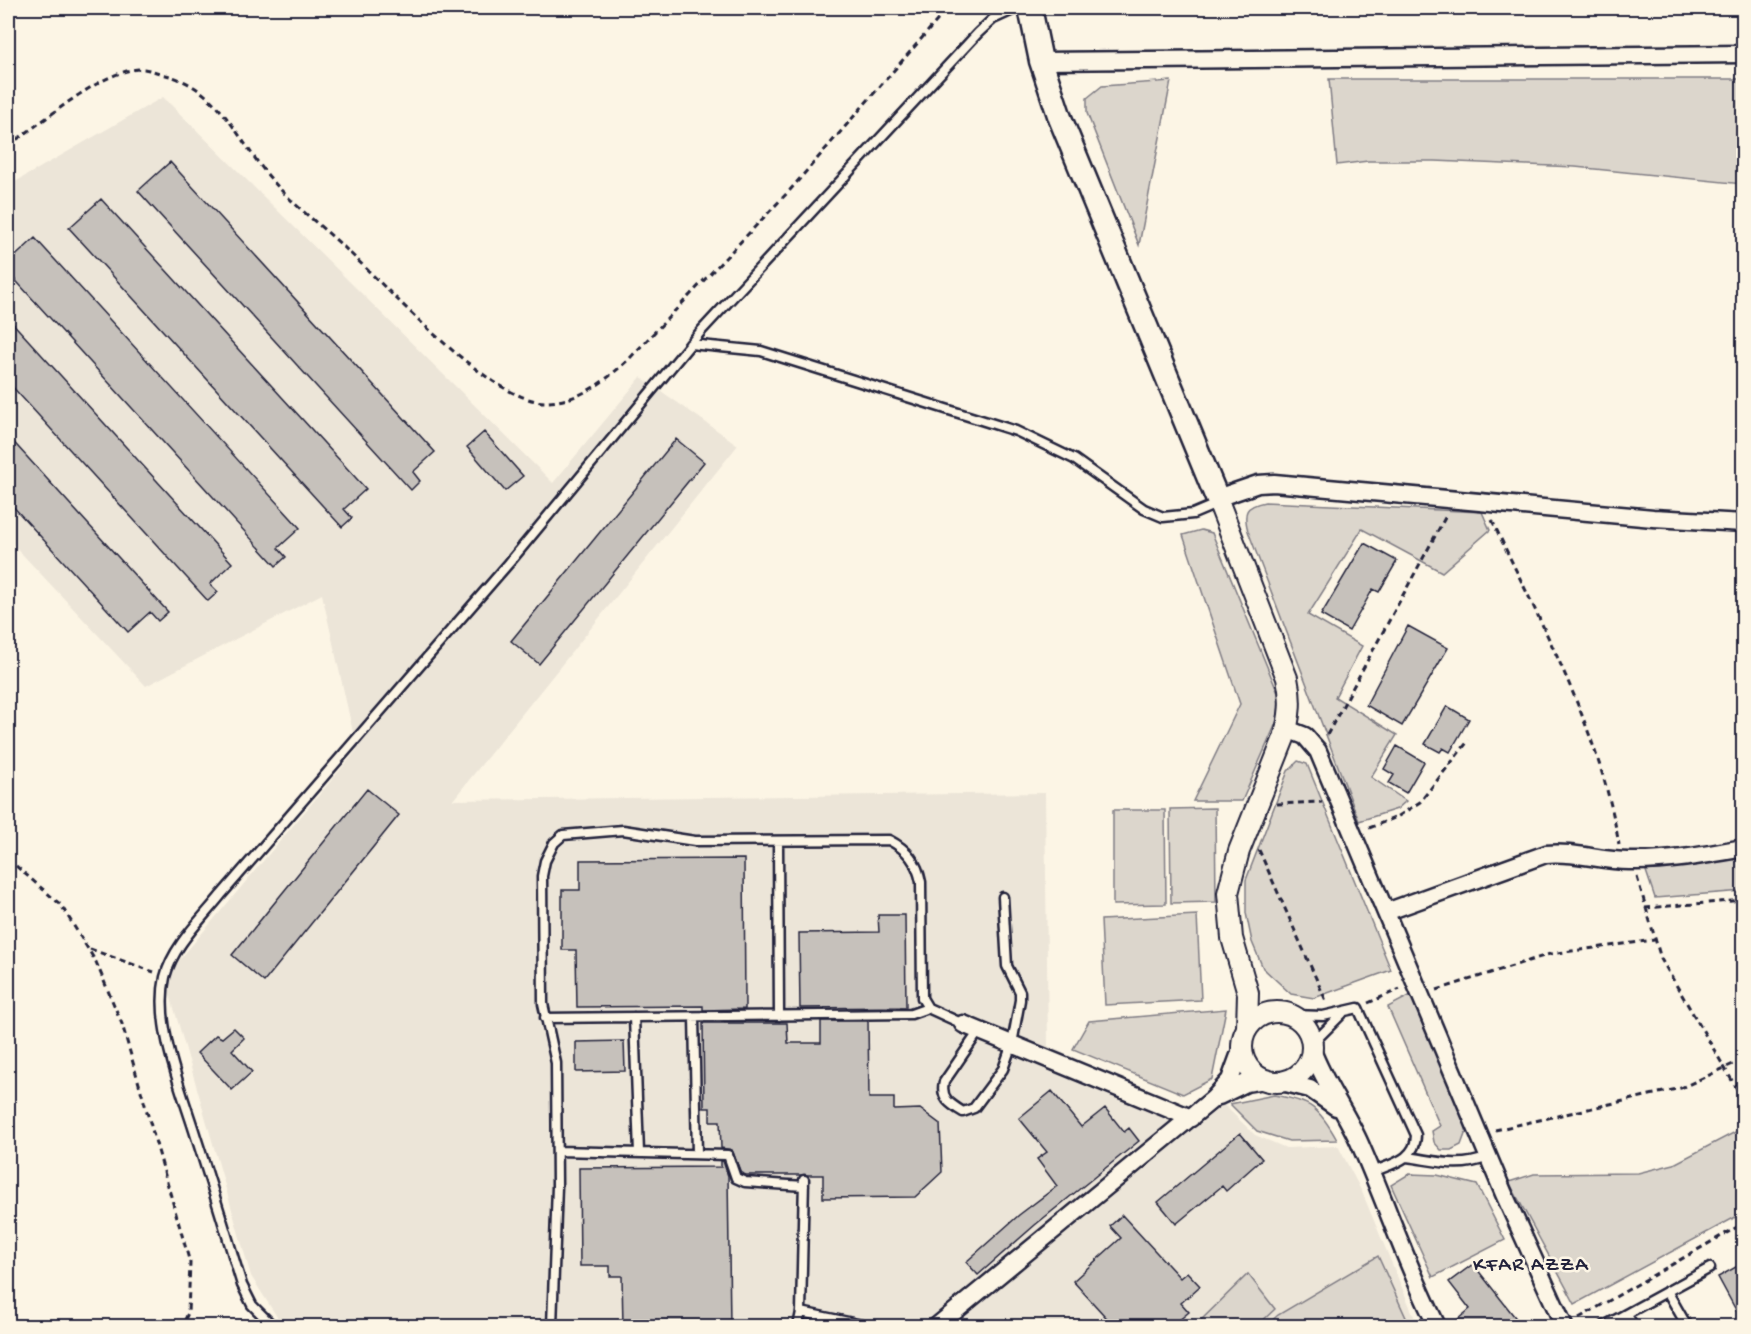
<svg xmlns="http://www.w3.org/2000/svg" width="1751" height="1334" font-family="'Gochi Hand',sans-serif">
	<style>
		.built { fill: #ece5d8 }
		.green { fill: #dcd6cc; stroke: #7f7c84; stroke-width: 1.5 }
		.building { fill: #c6c1bb; stroke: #22223b; stroke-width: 1.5 }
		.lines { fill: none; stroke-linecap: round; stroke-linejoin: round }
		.service-casing { stroke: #22223b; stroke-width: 13 }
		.minor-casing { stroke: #22223b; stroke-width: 21 }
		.tertiary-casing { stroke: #22223b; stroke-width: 24 }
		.secondary-casing { stroke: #22223b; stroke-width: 27 }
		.path { stroke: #22223b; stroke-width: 3; stroke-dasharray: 6 4.5; stroke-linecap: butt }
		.service { stroke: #fcf5e5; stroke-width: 8 }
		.minor { stroke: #fcf5e5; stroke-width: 16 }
		.tertiary { stroke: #fcf5e5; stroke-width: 20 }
		.secondary { stroke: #fcf5e5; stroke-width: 22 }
		.labels { text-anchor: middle; stroke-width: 5; stroke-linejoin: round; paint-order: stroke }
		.quarter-label { font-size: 21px; letter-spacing: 1.5px; fill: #22223b; stroke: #fcf5e5 }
	</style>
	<rect width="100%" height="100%" fill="#fcf5e5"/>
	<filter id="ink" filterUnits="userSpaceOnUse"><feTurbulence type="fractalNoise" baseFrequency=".0167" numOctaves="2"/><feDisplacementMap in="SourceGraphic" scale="12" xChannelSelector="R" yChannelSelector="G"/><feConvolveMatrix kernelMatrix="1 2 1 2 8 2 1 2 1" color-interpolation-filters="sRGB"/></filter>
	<g filter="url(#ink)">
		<path class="built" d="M163,97L553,483L641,377L738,445L453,800L1045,793L1048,1046L1203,1116L1222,1103L1255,1135L1286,1148L1338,1146L1362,1192L1418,1326H295L279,1320L251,1276L165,977L357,750L322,594L146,686L8,539V186Z"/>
		<path class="green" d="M1329,79H1743V184L1575,167L1435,161H1368L1337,165Z
			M1171,81L1139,245L1087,113V98L1102,86Z
			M1265,502L1482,512L1490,530L1442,572L1362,529L1308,615L1362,646L1335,697L1397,735L1371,777L1406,801L1397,809L1359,821L1248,531C1243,512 1245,506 1265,502Z
			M1201,530L1212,533L1280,698L1277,721L1242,801H1193L1240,704L1183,535Z
			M1298,761L1307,764L1391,970L1314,998L1291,994L1263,968L1252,942L1246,913V880L1288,771Z
			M1215,808L1216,902L1171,903L1170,809Z
			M1113,810H1165L1166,904L1113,905Z
			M1743,856V891L1655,898L1646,871Z
			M1197,915L1201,1000L1105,1005L1101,920Z
			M1411,995L1468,1126L1461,1145L1451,1150H1441L1434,1142L1432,1131L1440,1126L1388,1007Z
			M1226,1009L1212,1079L1183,1094L1073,1049L1089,1021Z
			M1274,1095C1310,1101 1319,1107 1337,1140L1289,1141L1257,1131L1230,1104Z
			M1743,1128V1213L1575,1304L1509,1182L1534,1174L1638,1173L1674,1164Z
			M1409,1174L1437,1175L1477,1185L1505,1240L1433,1277L1391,1185Z
			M1378,1256L1408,1322L1401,1326H1266L1278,1315Z
			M1248,1274L1275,1309L1257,1326H1195Z"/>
		<path class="building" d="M170,162L435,452L413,472L420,481L411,490L138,191Z
			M101,199L366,489L344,509L352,518L342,527L69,228Z
			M35,238L300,528L278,548L286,557L276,566L8,272V263Z
			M8,318L232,563L210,584L218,592L208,601L8,382Z
			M484,432L523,476L505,491L467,447Z
			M8,436L168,612L158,621L150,612L128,632L8,501Z
			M676,439L704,462L539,664L511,641Z
			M1364,543L1397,561L1379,592L1373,589L1349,631L1321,615Z
			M1408,626L1448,648L1402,726L1366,705Z
			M1447,706L1469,719L1450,752L1443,748L1440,752L1425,744Z
			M1397,746L1424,762L1406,793L1389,783L1394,775L1384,769Z
			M367,789L399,815L264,982L232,955Z
			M744,859L745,1009L703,1010V1006L577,1007L576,950H562V890H580V860Z
			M878,915H905L906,1007L800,1008L799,933L879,932Z
			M821,1021H868L869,1098H894V1110L920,1109L940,1124L942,1172L915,1197L823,1198V1175H746L741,1173L732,1150L721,1148L720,1121H710V1108H704L703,1023H787L788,1043H821Z
			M234,1028L244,1038L232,1050L252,1072L232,1090L197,1053L216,1035L222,1038Z
			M624,1041L625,1071L576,1072V1042Z
			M1052,1091L1081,1127L1105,1108L1124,1132L1129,1128L1139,1141L1035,1225L978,1275L966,1262L1019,1215L1057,1186L1037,1159L1047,1152L1019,1118Z
			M1240,1133L1262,1159L1226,1191L1222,1186L1176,1224L1158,1202Z
			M721,1161H723L728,1176L730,1326H623L622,1276H610V1266H580L579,1168L721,1167Z
			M1122,1215L1180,1278L1187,1272L1200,1286L1181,1303L1189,1312L1172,1326H1114L1073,1281L1121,1238L1110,1226Z
			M1743,1263V1323L1718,1277Z
			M1473,1264L1522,1326H1464L1458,1319L1470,1309L1449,1282Z"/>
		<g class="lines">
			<defs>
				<path id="service" d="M690,344L761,351L1016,431L1074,459L1144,509L1163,517L1193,514L1219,503
					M778,841L779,1016
					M1293,1015L1323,1016L1358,1008L1416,1135C1416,1160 1391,1164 1372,1172
					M634,1017L639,1153
					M694,1017L697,1154
					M545,1018L911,1014L928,1008
					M979,1031L944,1082C940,1098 950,1104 963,1112L974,1108L1003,1069L1012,1044L1020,1000V992L1007,966L1003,897
					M1312,1044L1342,1014
					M557,1151L728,1155L736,1178L745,1182L804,1186
					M1407,1157C1437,1161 1459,1169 1488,1157
					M1667,1291L1687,1326
					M801,1312L867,1326
					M1626,1314L1634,1326
					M273,1326L252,1305L242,1285C227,1236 212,1186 196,1137C182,1091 154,1026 165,977C173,946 201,920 221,895L509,563L702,330L978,33L993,19L1017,8
					M552,1326L557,1186L556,1063L543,1004L542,876L545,861L554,843L563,835L623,830L695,841L889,840C908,850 917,862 921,882L922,998L928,1008L963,1024
					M798,1326L801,1312L804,1180
					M1604,1326L1710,1268"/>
				<path id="minor" d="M1041,61L1744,54
					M1217,498L1258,484L1274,483L1653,518L1744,523
					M1287,729L1305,736L1318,751L1504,1194L1564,1326
					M1386,912L1546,854C1574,851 1600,861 1629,861C1667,862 1705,855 1744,848
					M963,1024L1191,1118
					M1312,1050C1324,1083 1346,1112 1360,1144C1387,1205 1407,1267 1437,1326
					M1282,1082L1310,1089L1336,1107
					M1219,1096L1246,1083L1265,1080
					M937,1326L1213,1099L1230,1080L1241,1050"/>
				<path id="tertiary" d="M1217,498L1287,678C1292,700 1290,717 1284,738L1239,851L1228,893L1232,938L1248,993L1247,1027
					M1242 1047a35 35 0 1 1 70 0a35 35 0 1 1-70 0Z"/>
				<path id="secondary" d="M1030,8L1041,61L1060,118L1217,498"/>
			</defs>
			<use href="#service" class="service-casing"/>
			<use href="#minor" class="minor-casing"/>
			<use href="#tertiary" class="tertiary-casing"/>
			<use href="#secondary" class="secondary-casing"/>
			<path class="path" d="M8,145C42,125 102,67 144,69C151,70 159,73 166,75C222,90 236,139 272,180C295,207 323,227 348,251C388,288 492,404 547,402C581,401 605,381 629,359L790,190L948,8
				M1492,520C1541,625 1600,729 1619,845
				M1327,735L1447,514
				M1277,804L1322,802
				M1369,828L1397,817L1420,802L1469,740
				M1259,850L1327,1003
				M8,859L61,905L96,962L122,1024L190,1263L188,1313L182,1326
				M1637,877L1661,959L1744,1101
				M1645,908L1744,900
				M90,949L154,972
				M1437,990L1550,954L1654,940
				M1368,1003L1400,989
				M1495,1130L1681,1088L1744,1059
				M1579,1318L1744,1223"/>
			<use href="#service" class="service"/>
			<use href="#minor" class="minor"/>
			<use href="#tertiary" class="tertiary"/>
			<use href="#secondary" class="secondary"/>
		</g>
	</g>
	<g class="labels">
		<g class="quarter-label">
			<text x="1531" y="1270">KFAR AZZA</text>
		</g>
	</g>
	<rect width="1751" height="1334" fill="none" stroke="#fcf5e5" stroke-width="30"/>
	<rect x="15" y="15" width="1721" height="1304" fill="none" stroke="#22223b" stroke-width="2" filter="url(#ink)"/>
</svg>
